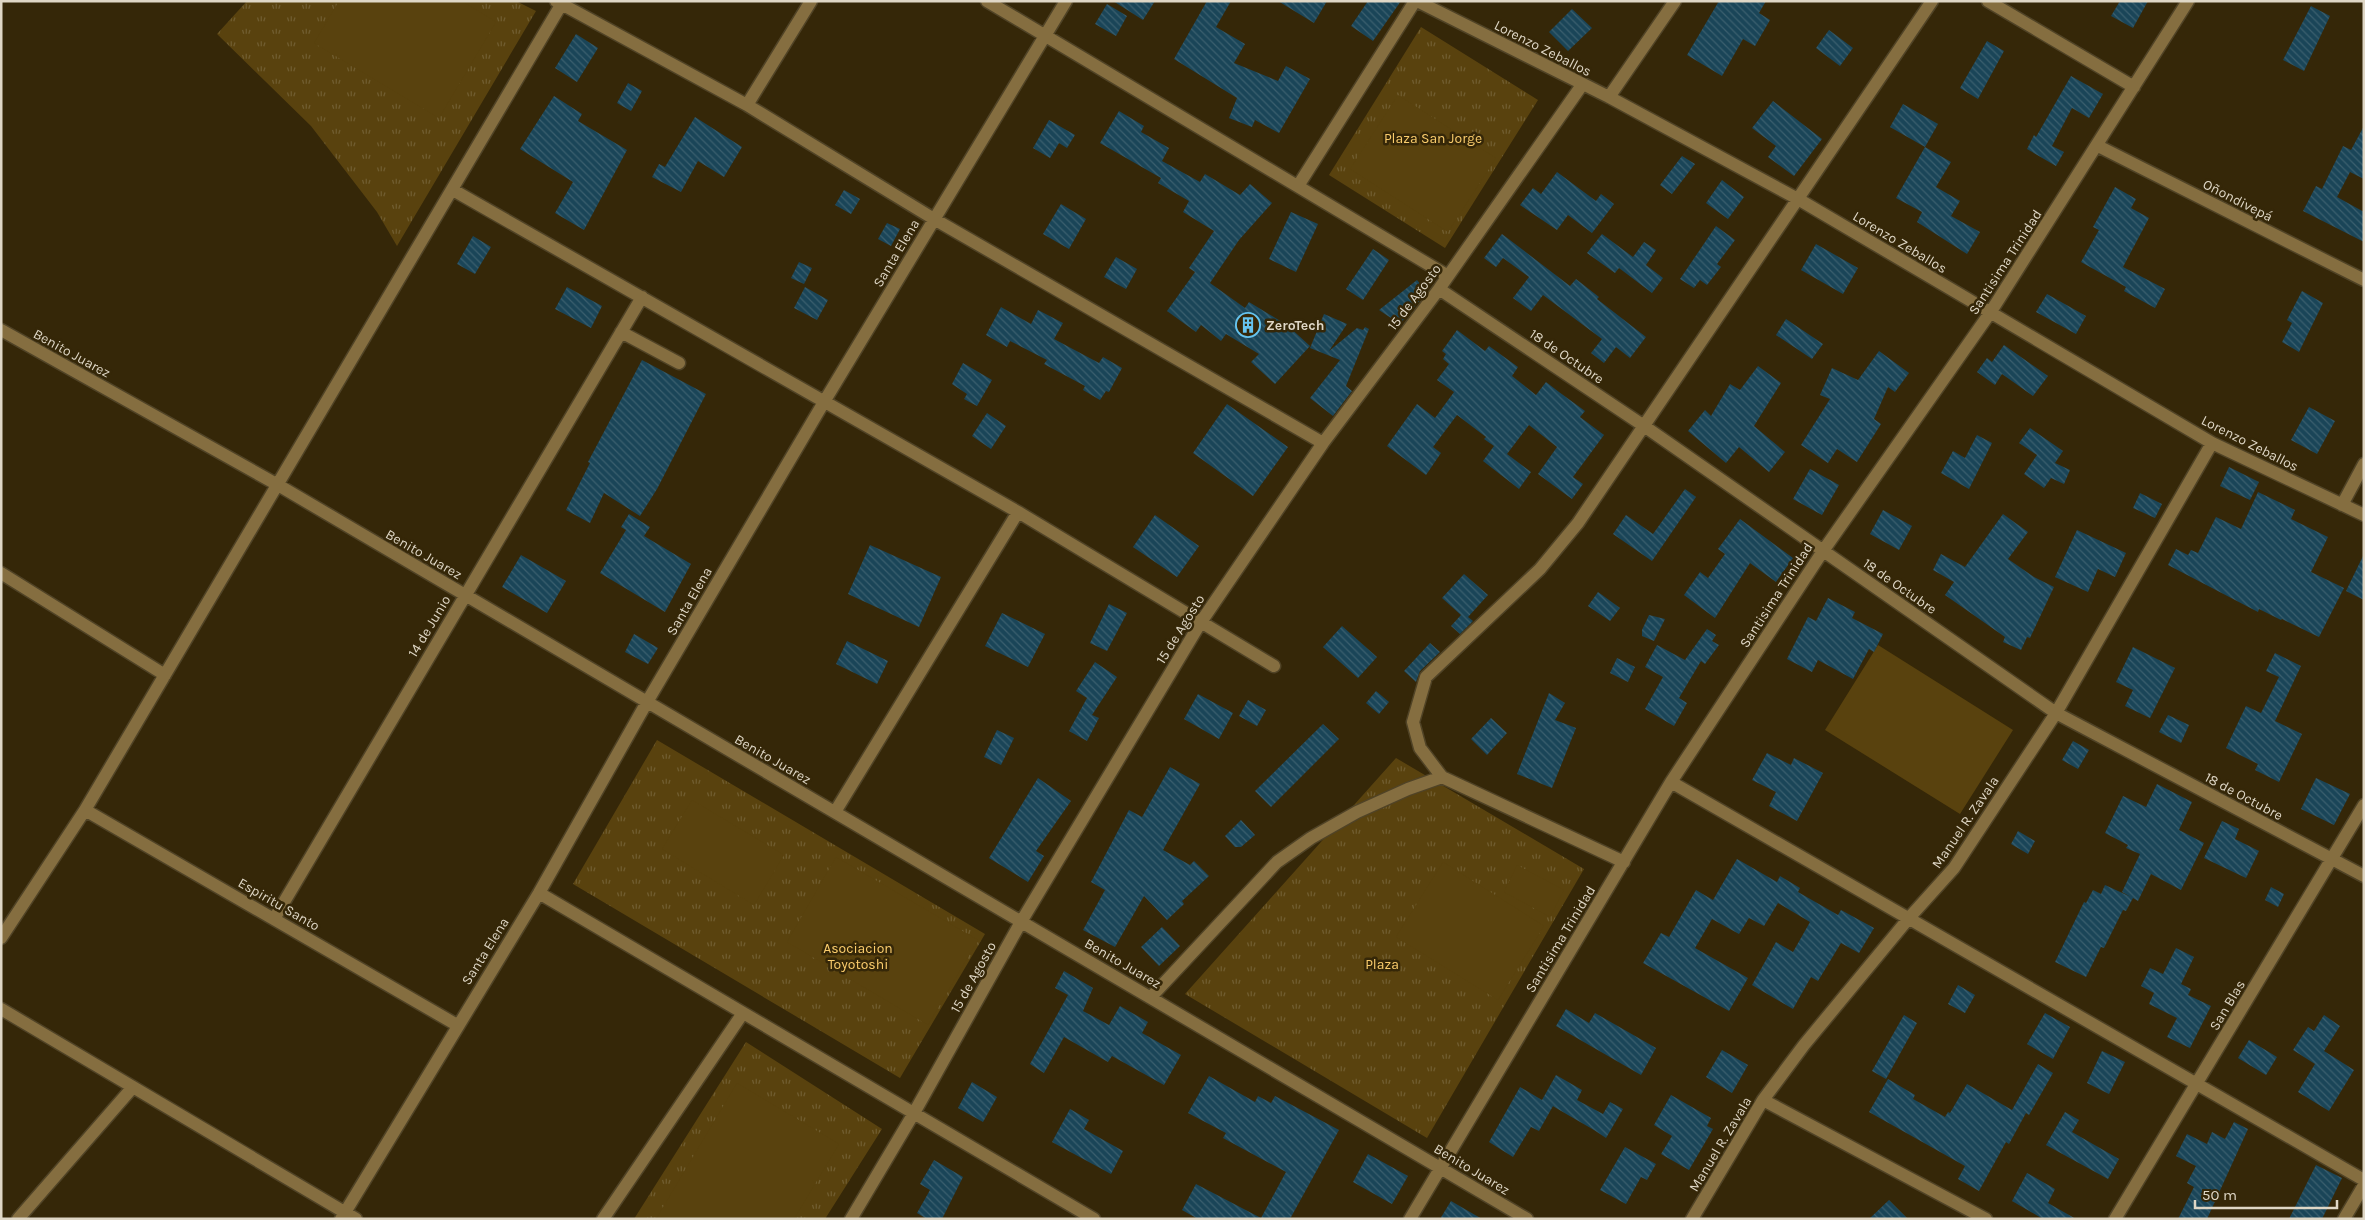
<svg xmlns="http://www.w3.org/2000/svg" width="2365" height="1220" font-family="Karla,sans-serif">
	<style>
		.grass { fill: url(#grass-tufts) }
		.pitch { fill: #59420e }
		.building { fill: url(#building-back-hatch) }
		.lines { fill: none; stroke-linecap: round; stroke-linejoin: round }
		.minor-casing { stroke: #504326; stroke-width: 15 }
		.minor { stroke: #856e40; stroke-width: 12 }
		.labels { text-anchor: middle; stroke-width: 5; stroke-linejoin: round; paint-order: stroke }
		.street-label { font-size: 14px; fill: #dfd7c6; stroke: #352708 }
		.park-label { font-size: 14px; fill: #fbcd6d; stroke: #352708 }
		.poi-label { font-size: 14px; font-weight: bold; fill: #dfd7c6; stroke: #352708; text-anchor: start }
	</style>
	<defs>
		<pattern id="grass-tufts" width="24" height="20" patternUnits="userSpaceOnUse" patternTransform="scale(1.25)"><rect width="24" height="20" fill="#59420e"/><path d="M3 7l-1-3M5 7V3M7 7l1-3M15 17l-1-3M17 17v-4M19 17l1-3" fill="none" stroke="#705d30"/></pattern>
		<pattern id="building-back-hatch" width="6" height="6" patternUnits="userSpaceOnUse" patternTransform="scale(1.25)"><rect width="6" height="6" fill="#1a4558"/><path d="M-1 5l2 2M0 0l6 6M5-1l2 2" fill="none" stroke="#3b5f6e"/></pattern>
	</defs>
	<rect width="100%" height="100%" fill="#352708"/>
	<path class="grass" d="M247,1H516L536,11L397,246L377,212L311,126L217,34Z
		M1421,27L1538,100L1445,248L1329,175Z
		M657,740L985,934L900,1078L573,884Z
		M1396,758L1584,869L1427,1138L1185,994Z
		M746,1042L882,1129L825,1219H634Z"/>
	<path class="pitch" d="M339,1H462L496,22L439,118L314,43Z
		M1398,95L1496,158L1448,232L1350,169Z
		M1878,645L2013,730L1960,814L1825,730Z
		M692,800L784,855L754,905L662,849Z
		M836,857L978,940L928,1025L787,942Z
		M1443,862L1544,926L1498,1000L1396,937Z
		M1517,865L1564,890L1550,917L1504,892Z
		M737,1083L839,1144L794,1219H656Z"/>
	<path class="building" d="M1113,1H1155L1143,20Z
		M1207,1H1231L1216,27L1245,44L1234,63L1278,81L1286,66L1310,79L1279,133L1255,120L1252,127L1229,118L1237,98L1174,59Z
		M1278,1H1327L1314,23Z
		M1368,1H1401L1373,41L1351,26Z
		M1719,1H1766L1759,13L1770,20L1755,46L1743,39L1722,76L1687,55Z
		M2120,1H2148L2133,28L2111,16Z
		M1107,4L1127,16L1116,36L1095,24Z
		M2311,6L2330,16L2304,71L2283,60Z
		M1572,9L1592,28L1568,51L1549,32Z
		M1829,30L1853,48L1840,66L1816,48Z
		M576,34L598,48L577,82L555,68Z
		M1987,41L2004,51L1978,99L1960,88Z
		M2071,76L2103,94L2089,118L2072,108L2052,146L2064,152L2056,166L2027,149L2034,135L2036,137Z
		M628,83L642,91L631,111L617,103Z
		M554,96L582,114L578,121L627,150L584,230L555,213L573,182L520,149Z
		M1773,101L1822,139L1794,176L1768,157L1776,146L1752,128Z
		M1903,104L1938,124L1925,147L1890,127Z
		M1119,111L1144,126L1141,132L1169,148L1162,161L1200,182L1205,174L1240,195L1250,184L1272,203L1239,240L1210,283L1245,308L1249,302L1287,325L1310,346L1275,384L1251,362L1259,354L1226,334L1221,341L1201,325L1196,332L1167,311L1195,272L1189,268L1214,231L1183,212L1189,201L1158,183L1161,178L1100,143Z
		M695,117L742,147L724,177L698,161L681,192L652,177L659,164L665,167Z
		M1049,120L1075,135L1067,148L1059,143L1050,158L1033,148Z
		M2364,126V179L2350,172L2337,197L2364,212V242L2303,211L2316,186L2322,189L2343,146L2351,150Z
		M1925,147L1951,162L1936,187L1960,201L1951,216L1980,232L1967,254L1917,222L1922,212L1896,198Z
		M1682,156L1695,164L1672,194L1660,185Z
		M1557,172L1596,201L1601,194L1614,204L1592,233L1568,215L1557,230L1520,205L1533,188L1541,194Z
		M1722,180L1744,197L1728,219L1706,203Z
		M2115,187L2136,199L2131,208L2149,218L2123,267L2165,289L2155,308L2124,291L2126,287L2081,262L2099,230L2093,227Z
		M844,190L860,199L851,214L835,205Z
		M1061,204L1086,219L1069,249L1043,234Z
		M1291,212L1318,224L1296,272L1269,259Z
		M887,223L900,229L891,246L878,239Z
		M1716,226L1735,240L1717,264L1721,267L1707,285L1700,280L1694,288L1680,279Z
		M1502,234L1570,286L1576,279L1599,297L1597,299L1646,337L1630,358L1616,347L1604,363L1591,353L1602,339L1543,295L1531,311L1513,298L1529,277L1503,258L1496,267L1484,258Z
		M1602,234L1633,257L1644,242L1656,250L1646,265L1663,278L1652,293L1619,268L1615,273L1587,253Z
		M473,236L491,247L475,274L457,264Z
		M1816,244L1858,268L1843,294L1801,270Z
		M1373,249L1389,260L1363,300L1346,289Z
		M1116,257L1137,269L1126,289L1104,277Z
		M799,262L812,268L804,284L791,278Z
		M1417,280L1427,292L1400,324L1379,310Z
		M567,287L602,306L591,328L555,309Z
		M805,287L828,300L817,320L794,308Z
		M2302,291L2323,303L2299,352L2282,342L2292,323L2287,320Z
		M2047,294L2086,316L2076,334L2036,312Z
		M1001,307L1031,324L1038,310L1063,323L1054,339L1099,363L1103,357L1122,368L1109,392L1106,391L1100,400L1083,390L1085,386L1044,364L1047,360L1010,341L1007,347L986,335Z
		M1324,314L1347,324L1329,351L1357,328L1363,330L1365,327L1369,329L1346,386L1352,391L1333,416L1310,398L1340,360L1310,348Z
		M1786,319L1823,344L1812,359L1776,335Z
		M1457,330L1485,351L1489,346L1518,367L1512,376L1536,395L1546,382L1559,392L1585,411L1580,417L1604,435L1573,477L1583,484L1572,499L1538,474L1557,447L1529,425L1507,454L1531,472L1519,489L1483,461L1494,446L1484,439L1486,437L1457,415L1433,447L1441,453L1426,475L1387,446L1417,404L1435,418L1454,392L1437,380L1449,364L1443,359L1446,354L1442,351Z
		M2004,345L2048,376L2033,396L2002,374L1995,385L1977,372L1987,358L1992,362Z
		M1879,351L1909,373L1895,392L1888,387L1874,419L1881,424L1857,462L1837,449L1828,463L1801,445L1830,399L1820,395L1832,368L1858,380Z
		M642,360L706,394L657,489L640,516L604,493L590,523L566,510L590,463L588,462Z
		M963,363L992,380L977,406L964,399L967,394L952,384Z
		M1758,366L1781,383L1754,426L1785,452L1769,472L1739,447L1726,463L1688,431L1705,410L1711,416L1730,384L1740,390Z
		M1227,404L1288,447L1253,496L1193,453Z
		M2309,407L2335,421L2317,454L2291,440Z
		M987,413L1006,426L991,449L972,436Z
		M2030,428L2063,451L2055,463L2070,470L2064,484L2051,478L2044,488L2024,474L2037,455L2019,443Z
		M1977,435L1992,443L1969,489L1941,473L1953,451L1965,458Z
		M2229,467L2259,482L2250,500L2220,486Z
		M1810,469L1839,485L1822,515L1793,499Z
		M1685,489L1696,497L1652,561L1613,534L1626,515L1653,534Z
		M2258,492L2295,510L2291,519L2328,537L2311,572L2344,588L2319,637L2282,619L2281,620L2259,609L2258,612L2168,565L2176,549L2188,555L2191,550L2198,553L2216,517L2241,529Z
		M2140,493L2162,504L2155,518L2133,508Z
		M1883,510L1912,526L1899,550L1870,534Z
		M629,514L650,527L644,536L691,564L665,612L600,573L626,530L621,527Z
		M2003,514L2028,532L2008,559L2034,577L2054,587L2030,638L2027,637L2021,650L2003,642L2005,637L1945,595L1954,582L1933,570L1941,554L1965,567Z
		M1155,515L1199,546L1177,577L1133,547Z
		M1740,519L1793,558L1776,582L1750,563L1715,618L1684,595L1700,572L1708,578L1725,554L1718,549Z
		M2077,530L2126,553L2115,577L2098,569L2088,592L2055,577Z
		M870,545L941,577L919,627L848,594Z
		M2364,554V600L2346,591Z
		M521,555L566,581L547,613L502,587Z
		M1464,574L1488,595L1468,617L1473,621L1460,634L1451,626L1461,615L1442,598Z
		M1598,592L1620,608L1610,621L1588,606Z
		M1828,598L1855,612L1852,618L1883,634L1874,652L1869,649L1853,679L1818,660L1812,672L1787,659L1808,617L1816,621Z
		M1109,604L1127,613L1107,651L1090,643Z
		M1002,613L1045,634L1028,667L985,646Z
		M1649,615L1665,619L1654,641L1642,636V630Z
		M1342,626L1377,657L1358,678L1323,647Z
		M1707,629L1716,635L1712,641L1719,645L1705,664L1701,661L1679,698L1687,703L1674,726L1645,709L1663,677L1645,667L1657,645L1685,660Z
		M634,634L658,648L648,664L625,652Z
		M847,641L888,661L877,684L836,664Z
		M1430,643L1440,652L1420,671L1416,682L1404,671Z
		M2133,647L2175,668L2150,718L2125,706L2133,690L2116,682Z
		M2275,653L2301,666L2275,721L2302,734L2279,782L2255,770L2258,764L2226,748L2246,706L2261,713L2279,677L2266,671Z
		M1617,658L1635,667L1628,682L1610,673Z
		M1095,662L1117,677L1092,715L1099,718L1087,741L1069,731L1087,698L1076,691Z
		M1376,691L1389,702L1379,714L1366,703Z
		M1549,693L1565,703L1555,720L1576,728L1552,788L1517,774Z
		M1198,694L1233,713L1219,739L1184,719Z
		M1248,700L1266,710L1257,726L1239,716Z
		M2168,715L2189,725L2181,743L2159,732Z
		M1491,718L1507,733L1487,755L1471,739Z
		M1323,724L1339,739L1271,807L1255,791Z
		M997,730L1014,738L1001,765L984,757Z
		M2073,741L2089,750L2078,769L2062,760Z
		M1767,753L1791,765L1794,758L1823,773L1797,821L1769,806L1776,792L1752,780Z
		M1170,767L1200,784L1163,850L1190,865L1194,861L1209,876L1182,901L1184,904L1167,920L1144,896L1115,947L1083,930L1105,890L1091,882L1129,810L1142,817Z
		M1038,778L1071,801L1036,851L1044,856L1028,882L989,858Z
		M2316,778L2350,794L2334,825L2301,809Z
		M2157,784L2192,802L2179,830L2204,843L2181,890L2151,874L2138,901L2133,898L2126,911L2123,910L2104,948L2101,947L2086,977L2055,962L2084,902L2086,903L2093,890L2101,894L2105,885L2131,897L2122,892L2140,854L2126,848L2128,845L2105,833L2123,796L2146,807Z
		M1241,820L1255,835L1241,847H1235L1225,836Z
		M2222,821L2239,829L2235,839L2259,851L2246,878L2204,858Z
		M2018,831L2035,841L2028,854L2011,844Z
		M1737,859L1777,882L1780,876L1800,888L1798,892L1838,915L1841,910L1874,928L1859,953L1841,943L1818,981L1811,977L1793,1009L1752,985L1776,942L1793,952L1810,922L1778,903L1764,926L1749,918L1739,934L1712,919L1695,948L1748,978L1729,1011L1643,963L1661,933L1669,937L1696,890L1713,900Z
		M2271,887L2284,894L2278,907L2265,900Z
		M1162,927L1180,946L1159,966L1141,947Z
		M2176,948L2194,957L2181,984L2191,989L2188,995L2211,1006L2190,1048L2167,1037L2177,1018L2149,1004L2154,993L2141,986L2150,968L2163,974Z
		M1064,971L1093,988L1083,1011L1109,1025L1120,1006L1148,1022L1142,1033L1181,1055L1164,1085L1112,1056L1108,1062L1064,1037L1044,1073L1030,1064L1068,995L1055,988Z
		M1958,985L1975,995L1965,1013L1948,1004Z
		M1566,1009L1589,1023L1595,1013L1656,1048L1641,1075L1556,1026Z
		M2045,1013L2070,1027L2053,1059L2027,1044Z
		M1904,1015L1917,1023L1886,1079L1872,1071Z
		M2324,1015L2340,1026L2324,1051L2354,1070L2329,1111L2298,1092L2315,1064L2293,1050L2308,1027L2314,1031Z
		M2249,1040L2277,1057L2266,1075L2238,1058Z
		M1722,1050L1748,1065L1732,1093L1706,1077Z
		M2102,1051L2125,1062L2109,1094L2087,1083Z
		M2038,1064L2053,1073L2029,1115L2026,1113L2009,1144L2006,1142L1979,1191L1958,1179L1965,1166L1869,1112L1888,1079L1915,1095L1913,1099L1945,1117L1948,1112L1950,1113L1967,1084L2012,1110Z
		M1556,1075L1582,1090L1577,1100L1603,1114L1610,1102L1623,1109L1606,1138L1594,1130L1568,1115L1551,1105L1553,1106L1539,1131L1531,1127L1513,1157L1489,1142L1520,1087L1542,1100Z
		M1209,1076L1255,1102L1258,1096L1271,1103L1275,1096L1339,1130L1290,1219H1198L1182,1210L1196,1184L1261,1218L1286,1172L1223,1138L1226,1133L1188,1113Z
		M972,1082L997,1097L983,1122L958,1108Z
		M1671,1095L1711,1118L1707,1126L1713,1129L1689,1170L1661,1154L1672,1136L1654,1125Z
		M1070,1109L1089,1120L1084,1129L1123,1151L1111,1174L1052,1142Z
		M2065,1112L2079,1120L2072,1132L2119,1159L2108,1179L2046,1145Z
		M2234,1122L2248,1129L2207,1219H2178L2194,1187L2187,1183L2196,1166L2176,1156L2187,1134L2207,1144L2212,1132L2225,1139Z
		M1625,1147L1656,1164L1647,1180L1641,1177L1626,1204L1600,1190Z
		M1368,1154L1408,1176L1392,1204L1353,1182Z
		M934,1160L963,1177L942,1219H927L917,1213L930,1190L920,1184Z
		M2316,1165L2342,1178L2322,1219H2289Z
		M2027,1173L2055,1189L2048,1203L2076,1219H2043L2012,1201Z
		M1889,1200L1908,1219H1869Z
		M1451,1201L1482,1219H1440Z"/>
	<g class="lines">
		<defs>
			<path id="minor" d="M556,1L747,105L934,219L1323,443
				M987,1L1448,276
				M1417,1L1609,97L1798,199L2212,443L2364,515
				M1988,1L2134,87
				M1609,97L1675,1
				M747,105L811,1
				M2098,146L2364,280
				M1298,186L1415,1
				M453,190L1018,512L1274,666
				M1439,289L1644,426L2056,713L2364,876
				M1,330L278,485L1527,1219
				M621,332L679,363
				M2342,505L2364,464
				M1,573L165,675
				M1442,777L1624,862
				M1671,782L2364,1180
				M85,810L457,1025
				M835,812L1018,512
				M539,893L1094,1219
				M274,919L642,297
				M1,938L85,810L561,5
				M1151,997L1277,862L1311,838L1357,812L1408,789L1442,777L1420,748L1413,722L1426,677L1540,569L1578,523L1932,1
				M1,1009L356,1219
				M1763,1100L1986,1219
				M18,1219L133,1087
				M341,1219L539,893L647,702L824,402L1066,1
				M603,1219L743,1013
				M851,1219L914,1113L1021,922L1201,622L1323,443L1439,289L1582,85
				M1410,1219L1671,782L1823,551L1990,313L2188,1
				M1692,1219L1763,1100L1804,1045L1909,918L1954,868L2056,713L2212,443
				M2115,1219L2364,805
				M2344,1219L2364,1185"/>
		</defs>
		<use href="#minor" class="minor-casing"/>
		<use href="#minor" class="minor"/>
	</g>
	<defs>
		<symbol id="building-ring" viewBox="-11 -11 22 22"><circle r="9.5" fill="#352708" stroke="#66c4ef" stroke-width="1.5"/><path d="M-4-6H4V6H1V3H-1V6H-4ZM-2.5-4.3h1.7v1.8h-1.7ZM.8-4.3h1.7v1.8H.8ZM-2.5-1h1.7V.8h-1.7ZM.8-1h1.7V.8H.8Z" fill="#66c4ef"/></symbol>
	</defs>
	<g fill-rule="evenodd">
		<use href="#building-ring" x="1234" y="311" width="28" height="28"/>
	</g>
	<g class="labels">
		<g class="street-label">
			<text transform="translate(1543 48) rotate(27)" y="5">Lorenzo Zeballos</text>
			<text transform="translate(2238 200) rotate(27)" y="5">Oñondivepá</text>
			<text transform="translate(1900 242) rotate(31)" y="5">Lorenzo Zeballos</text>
			<text transform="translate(896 253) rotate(-59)" y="5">Santa Elena</text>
			<text transform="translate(2005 262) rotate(-57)" y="5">Santisima Trinidad</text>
			<text transform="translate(1414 297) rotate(-53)" y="5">15 de Agosto</text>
			<text transform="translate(72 353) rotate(29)" y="5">Benito Juarez</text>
			<text transform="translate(1567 356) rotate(34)" y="5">18 de Octubre</text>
			<text transform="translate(2250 443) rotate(27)" y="5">Lorenzo Zeballos</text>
			<text transform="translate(424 554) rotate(30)" y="5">Benito Juarez</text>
			<text transform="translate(1900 586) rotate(35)" y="5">18 de Octubre</text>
			<text transform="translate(1776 595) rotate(-57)" y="5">Santisima Trinidad</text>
			<text transform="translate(689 601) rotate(-60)" y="5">Santa Elena</text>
			<text transform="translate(429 626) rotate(-59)" y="5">14 de Junio</text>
			<text transform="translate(1180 629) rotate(-58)" y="5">15 de Agosto</text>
			<text transform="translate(773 759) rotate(30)" y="5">Benito Juarez</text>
			<text transform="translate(2244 796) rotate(28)" y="5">18 de Octubre</text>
			<text transform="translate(1965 822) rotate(-56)" y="5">Manuel R. Zavala</text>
			<text transform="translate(279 904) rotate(30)" y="5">Espiritu Santo</text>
			<text transform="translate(1560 939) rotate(-59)" y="5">Santisima Trinidad</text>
			<text transform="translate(485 951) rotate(-58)" y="5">Santa Elena</text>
			<text transform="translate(1123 963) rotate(30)" y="5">Benito Juarez</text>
			<text transform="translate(973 977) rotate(-61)" y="5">15 de Agosto</text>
			<text transform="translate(2227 1005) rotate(-59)" y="5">San Blas</text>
			<text transform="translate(1720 1144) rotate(-59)" y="5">Manuel R. Zavala</text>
			<text transform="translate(1472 1169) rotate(31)" y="5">Benito Juarez</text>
		</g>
		<g class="park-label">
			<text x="1433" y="143">Plaza San Jorge</text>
			<text x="858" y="953">Asociacion<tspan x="858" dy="16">Toyotoshi</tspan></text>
			<text x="1382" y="969">Plaza</text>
		</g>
		<g class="poi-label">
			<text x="1266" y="330">ZeroTech</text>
		</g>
	</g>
	<rect width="2365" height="1220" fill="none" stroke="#dfd7c6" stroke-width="5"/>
	<path d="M2195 1200v8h142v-8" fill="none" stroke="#dfd7c6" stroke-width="2.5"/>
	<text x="2202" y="1200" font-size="15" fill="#dfd7c6" stroke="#352708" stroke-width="4" paint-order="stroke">50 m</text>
</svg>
